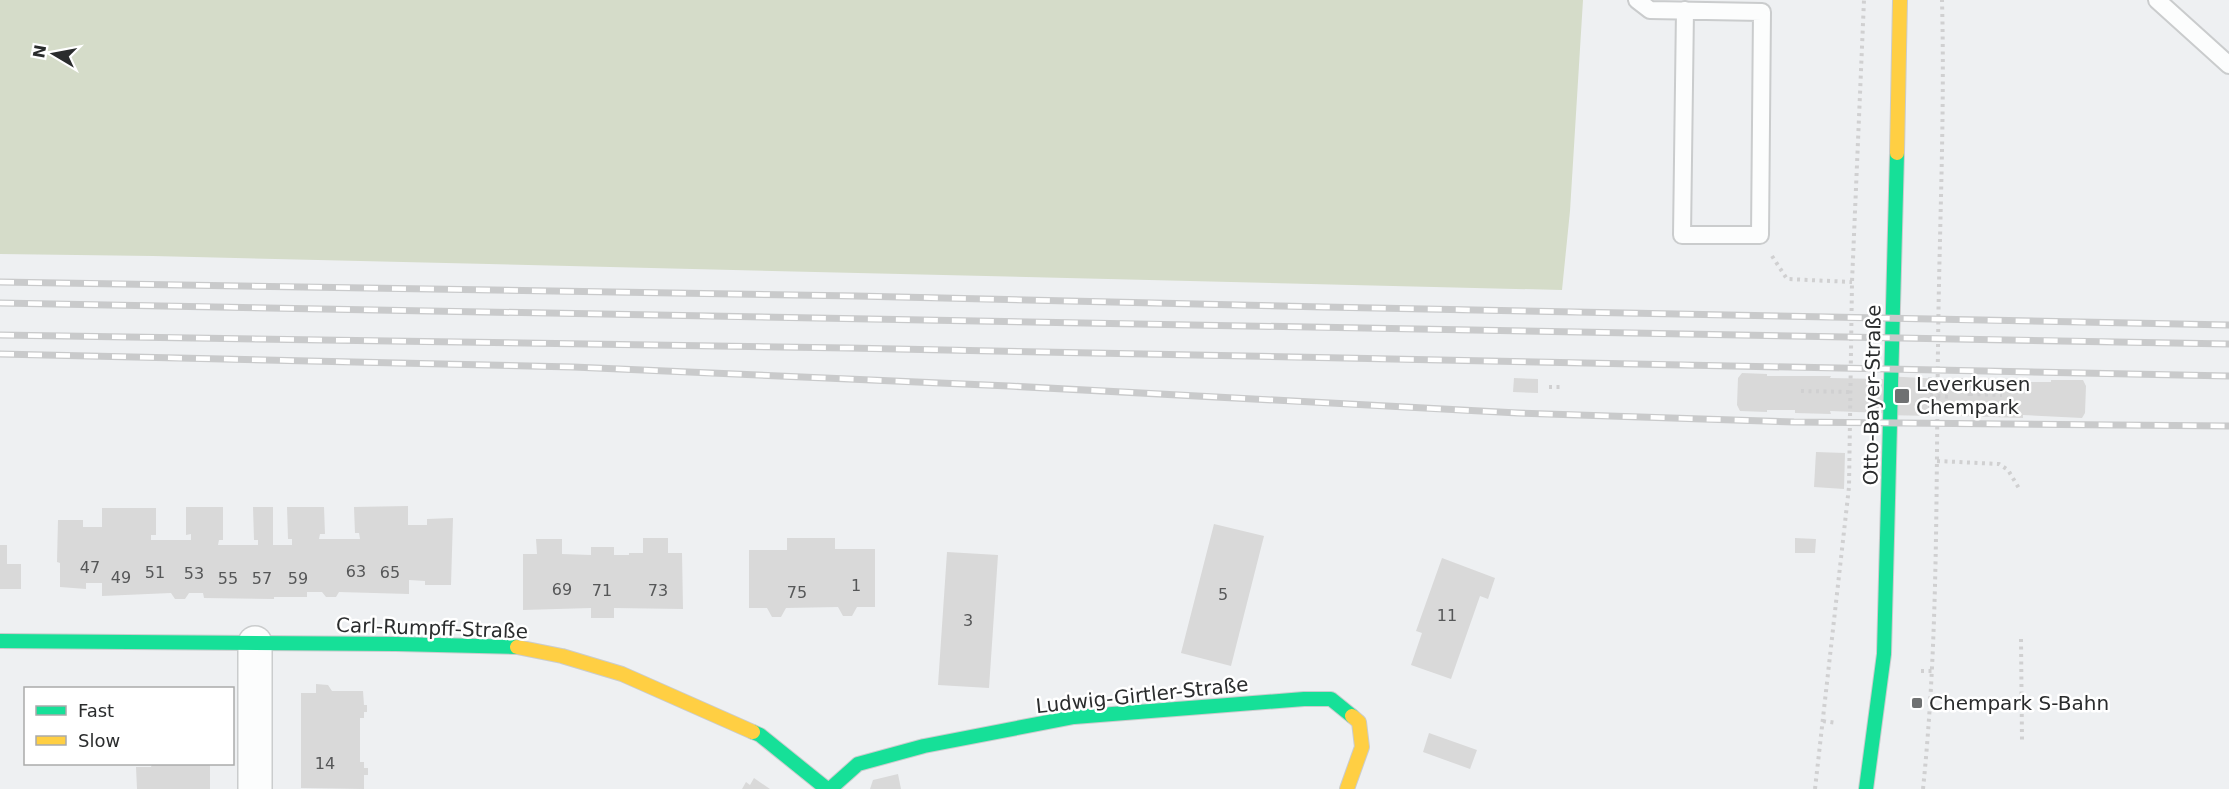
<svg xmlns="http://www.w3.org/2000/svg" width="2229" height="789" font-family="'DejaVu Sans',sans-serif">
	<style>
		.green { fill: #d5dcc9 }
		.building { fill: #d9d9d9 }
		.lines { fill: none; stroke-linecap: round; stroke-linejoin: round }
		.lane-casing { stroke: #cacccd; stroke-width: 20 }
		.street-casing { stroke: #cacccd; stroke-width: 36 }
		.fast-casing { stroke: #cacccd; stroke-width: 16 }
		.slow-casing { stroke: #cacccd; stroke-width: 16 }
		.path { stroke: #d0d0d1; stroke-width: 4; stroke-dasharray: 3 4.5; stroke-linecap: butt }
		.lane { stroke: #fcfdfd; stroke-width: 16 }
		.street { stroke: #fcfdfd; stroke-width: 33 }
		.fast { stroke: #16e098; stroke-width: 14 }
		.slow { stroke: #ffcf43; stroke-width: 14 }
		.rail-casing { stroke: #c9cacb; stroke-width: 7 }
		.rail { stroke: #fff; stroke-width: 4.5; stroke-dasharray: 14; stroke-linecap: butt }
		.poi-dot { fill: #6f7172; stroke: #fff; stroke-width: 2 }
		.labels { text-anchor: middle; stroke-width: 5; stroke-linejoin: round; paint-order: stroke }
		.number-label { font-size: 16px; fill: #565758 }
		.poi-label { font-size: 20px; fill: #2a2c2d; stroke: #fff; text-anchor: start }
		.street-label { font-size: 20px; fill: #2a2c2d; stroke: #fff }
	</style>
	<rect width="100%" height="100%" fill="#eef0f2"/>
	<path class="green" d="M0,0H1583L1570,211L1562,290L153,256L0,254Z"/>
	<path class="building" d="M1742,373L1767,374V376H1831L1830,378L1884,379V376L1961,380V378L2024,379L2023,382H2051V380H2083L2086,386L2085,413L2082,418L2023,415V418L1960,416L1961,414L1933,413V416L1883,415V413L1830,411L1831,414L1795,413V410H1767V412L1740,411L1737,405L1738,378Z
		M1514,378L1538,379V393L1513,392Z
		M1816,452L1845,453L1844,489L1814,487Z
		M408,506V525H427V519L453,518L451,585H425V581L409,580V594L339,592L336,597H326L322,592H307V597H274V599L204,598L203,593H189L185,599H175L171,593L102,596V583H86V589L60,587V563L57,562L58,520H83V527H102V508H156V535H151V540H191V534L186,535V507H223V540H219L218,545H258V540H254L253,507H273V545H292V539H288L287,507H324L325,534H320L319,539H360L359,533H355L354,507Z
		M1214,524L1264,536L1231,666L1181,653Z
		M643,538H668V553H682L683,609L614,608V618H591V608L523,610V554H537L536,539H562V554L591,555V547H614V555H629V553H643Z
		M787,538H835V549H875V607H857L852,616H843L838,607L786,608L781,617H772L767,608H749V550H787Z
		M1795,538L1816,539L1815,553H1795Z
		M0,545H7V564H21V589H0Z
		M947,552L998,555L989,688L938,685Z
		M1442,558L1495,578L1488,599L1480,596L1451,679L1411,665L1422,633L1416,631Z
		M316,684L328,685L332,691H363L364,705H367V712H364V718H360V762H364V768H368V775H364V789L301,788V693H316Z
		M1429,733L1477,750L1470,769L1423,752Z
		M152,764H210V789H137L136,767H151Z
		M898,774L901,789H870L873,780Z
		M754,778L770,789H742L746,782L750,785Z"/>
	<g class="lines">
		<defs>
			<path id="lane" d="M1637,0L1650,10L1762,12L1760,235H1682L1685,10
				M2157,0L2229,65"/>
			<path id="street" d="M255,643V789"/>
			<path id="fast" d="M0,641L396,644L517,647
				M753,732L760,735L827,789
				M830,789L858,764L924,746L1074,717L1304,699H1331L1352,716
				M1866,789L1884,654L1897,153"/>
			<path id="slow" d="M1897,153L1900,0
				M517,647L562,656L622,674L753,732
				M1347,789L1362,747L1359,722L1352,716"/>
		</defs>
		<use href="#lane" class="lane-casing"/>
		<use href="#street" class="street-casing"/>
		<use href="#fast" class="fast-casing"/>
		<use href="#slow" class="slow-casing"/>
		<path class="path" d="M1772,256L1787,279L1852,282
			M1549,387H1560
			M1801,391L1850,392
			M1970,394L2002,395
			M1930,395L1949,397
			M1937,409H1969L1970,383L1938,382
			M1930,415V377
			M1937,461L1999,464L2008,470L2020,490
			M2021,639L2022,741
			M1921,671H1932
			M1823,721L1837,723
			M1815,789L1849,487L1852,282L1864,0
			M1923,789C1938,643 1936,496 1938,349C1939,233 1945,117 1942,0"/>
		<use href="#lane" class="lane"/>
		<use href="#street" class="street"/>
		<use href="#fast" class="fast"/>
		<use href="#slow" class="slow"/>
		<defs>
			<path id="rail" d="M0,282L856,296L1324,307L2229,325
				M0,303L2229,344
				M0,335L848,348L2229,376
				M0,354L573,367L1009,386L1518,413L1794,422L2229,426"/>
		</defs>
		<use href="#rail" class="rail-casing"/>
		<use href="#rail" class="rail"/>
	</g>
	<g class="poi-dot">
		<rect x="1894" y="388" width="16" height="16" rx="3"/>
		<rect x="1911" y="697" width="12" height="12" rx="3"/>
	</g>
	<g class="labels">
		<g class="number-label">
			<text x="90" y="573">47</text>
			<text x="356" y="577">63</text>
			<text x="155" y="578">51</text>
			<text x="390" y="578">65</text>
			<text x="194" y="579">53</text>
			<text x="121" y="583">49</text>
			<text x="228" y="584">55</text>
			<text x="262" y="584">57</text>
			<text x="298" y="584">59</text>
			<text x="856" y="591">1</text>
			<text x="562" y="595">69</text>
			<text x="602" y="596">71</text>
			<text x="658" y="596">73</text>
			<text x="797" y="598">75</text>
			<text x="1223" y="600">5</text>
			<text x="1447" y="621">11</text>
			<text x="968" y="626">3</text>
			<text x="325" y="769">14</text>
		</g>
		<g class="poi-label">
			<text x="1916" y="391">Leverkusen<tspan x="1916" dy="23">Chempark</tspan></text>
			<text x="1929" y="710">Chempark S-Bahn</text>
		</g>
		<g class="street-label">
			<text transform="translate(1872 395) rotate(-89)" y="7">Otto-Bayer-Straße</text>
			<text transform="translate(432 628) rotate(2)" y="7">Carl-Rumpff-Straße</text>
			<text transform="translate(1142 695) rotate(-6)" y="7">Ludwig-Girtler-Straße</text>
		</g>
	</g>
	<rect x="24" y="687" width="210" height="78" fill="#ffffff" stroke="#aaabab" stroke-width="1.5"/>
	<rect x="36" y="706" width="30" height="9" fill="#16e098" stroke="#aaabab" stroke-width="1.5"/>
	<text x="78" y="717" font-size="18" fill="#2a2c2d">Fast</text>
	<rect x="36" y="736" width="30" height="9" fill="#ffcf43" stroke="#aaabab" stroke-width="1.5"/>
	<text x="78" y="747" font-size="18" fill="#2a2c2d">Slow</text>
	<g transform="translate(54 54) rotate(280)" stroke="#ffffff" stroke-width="4.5" paint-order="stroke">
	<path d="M0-4.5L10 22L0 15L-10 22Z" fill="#2a2c2d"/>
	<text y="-9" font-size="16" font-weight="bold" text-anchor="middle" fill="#2a2c2d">N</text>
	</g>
</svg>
